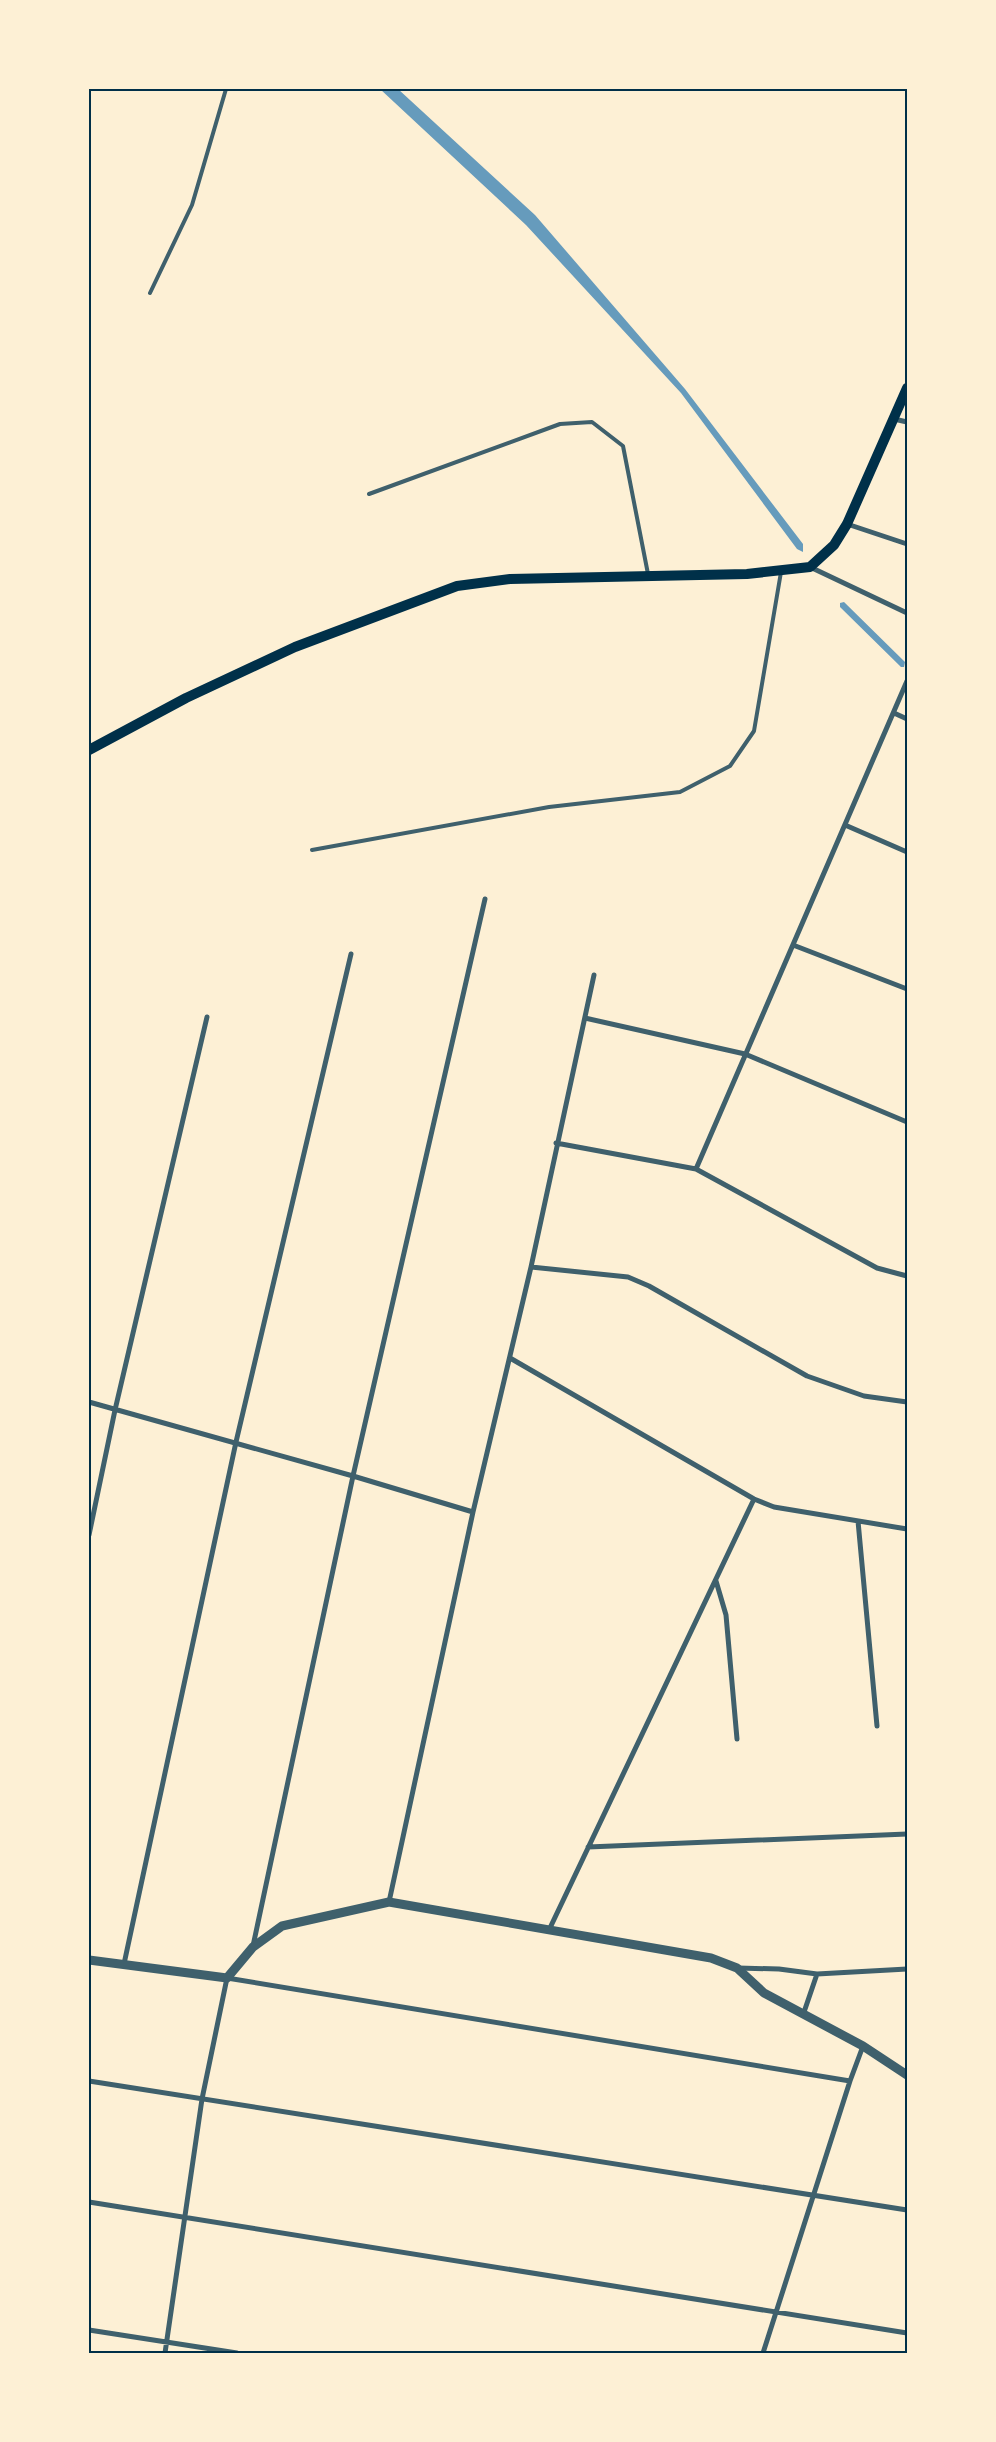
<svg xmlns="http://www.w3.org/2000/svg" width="996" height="2442" font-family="'Times New Roman',serif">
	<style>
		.water { fill: #669bbc }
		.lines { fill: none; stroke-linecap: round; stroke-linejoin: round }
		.service { stroke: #3f606c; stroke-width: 4 }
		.minor { stroke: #3f606c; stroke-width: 5 }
		.tertiary { stroke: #3f606c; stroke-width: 9 }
		.secondary { stroke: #003049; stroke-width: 10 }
		.neatline { fill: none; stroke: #003049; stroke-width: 2 }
	</style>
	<rect width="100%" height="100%" fill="#fdf0d5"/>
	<path class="water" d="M380,89H398L535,215L685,389L803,544V552L797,549L681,393L526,225Z
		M844,602L905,662L904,667H901L840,607V603Z"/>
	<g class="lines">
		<path class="service" d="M150,293L192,205L226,89
			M369,494L560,424L592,422L623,446L648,574
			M312,850L549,807L680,792L730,766L754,731L781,572"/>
		<path class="minor" d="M894,419L907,422
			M847,524L907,544
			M810,567L907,613
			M894,713L907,719
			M845,825L907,852
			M793,945L907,989
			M585,1018L745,1054L907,1122
			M556,1143L696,1169L877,1268L907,1276
			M696,1169L907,681
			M531,1267L628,1277L649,1286L807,1376L864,1396L907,1402
			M510,1358L754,1499L774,1507L907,1529
			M89,1402L353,1476L473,1512
			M858,1521L877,1726
			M89,1535L115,1410L207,1017
			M716,1581L726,1615L737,1739
			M588,1847L907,1834
			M389,1902L473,1512L531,1267L594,975
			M549,1930L754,1499
			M253,1946L353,1476L485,899
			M124,1964L236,1442L351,954
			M738,1968L779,1969L817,1974L907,1969
			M803,2015L817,1974
			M89,2081L907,2210
			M89,2202L907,2333
			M89,2330L237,2353
			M165,2353L202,2099L227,1978L850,2081
			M763,2353L850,2081L863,2046"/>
		<path class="tertiary" d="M89,1960L227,1978L253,1947L282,1926L389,1902L711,1958L737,1968L764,1993L863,2046L907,2075"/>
		<path class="secondary" d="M89,750L186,698L295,647L457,586L510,579L747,574L810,567L834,545L847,524L907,388"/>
	</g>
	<rect width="996" height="2442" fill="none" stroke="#fdf0d5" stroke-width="180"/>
	<rect x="90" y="90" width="816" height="2262" class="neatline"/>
</svg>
